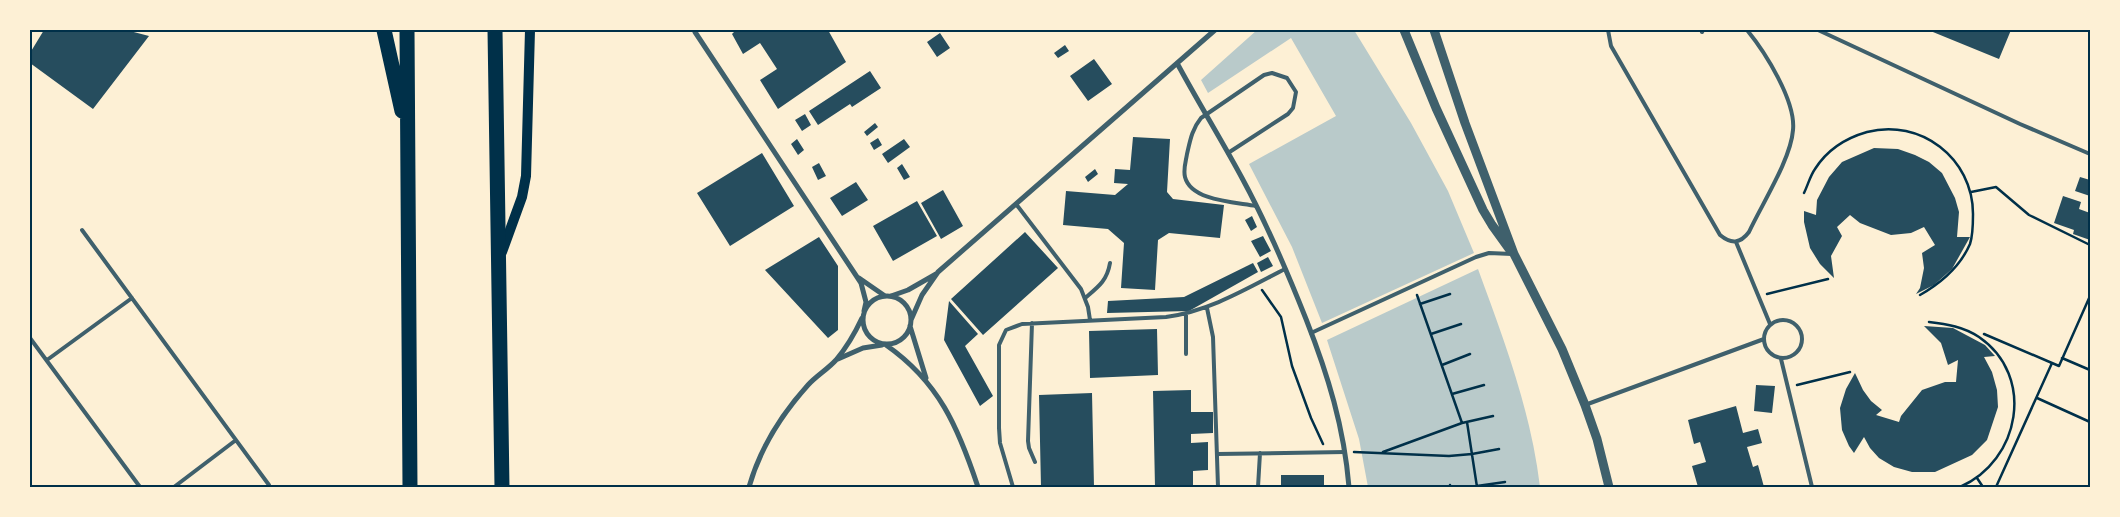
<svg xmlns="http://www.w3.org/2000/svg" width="2120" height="517" font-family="'Space Grotesk',sans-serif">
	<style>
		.green { fill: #b9caca }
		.building { fill: #264d5e }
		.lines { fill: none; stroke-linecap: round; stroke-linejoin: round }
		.path { stroke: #003049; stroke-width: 2.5 }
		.service { stroke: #3f606c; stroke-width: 4 }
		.minor { stroke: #3f606c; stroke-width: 5 }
		.tertiary { stroke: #3f606c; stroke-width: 9 }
		.secondary { stroke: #003049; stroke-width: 10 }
		.motorway { stroke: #003049; stroke-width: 15 }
		.neatline { fill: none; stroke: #003049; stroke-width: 2 }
	</style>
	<rect width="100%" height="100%" fill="#fdf0d5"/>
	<path class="green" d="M1257,30H1354L1411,123L1448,191L1474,253L1322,323L1292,247L1249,164L1336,116L1291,38L1208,93L1201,80Z
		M1478,269C1504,340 1531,411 1540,487H1368L1359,439L1327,340Z"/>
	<path class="building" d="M44,30H126L149,36L93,109L30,63V53Z
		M736,30H828L846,62L778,109L760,80L777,69L760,43L743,54L732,34Z
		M1928,30H2011L1999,59Z
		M940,33L950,48L937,57L927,42Z
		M1065,45L1069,51L1058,58L1054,53Z
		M1094,59L1112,84L1088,101L1070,76Z
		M870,71L881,88L852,107L850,104L818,125L809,111Z
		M805,114L811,125L802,131L795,120Z
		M875,123L878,127L867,136L864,132Z
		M1133,137L1170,139L1167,192L1173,199L1224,205L1220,238L1169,233L1158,240L1155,290L1121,288L1124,243L1108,229L1063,225L1066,191L1115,195L1128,184L1114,183L1115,169L1130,170Z
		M878,138L882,145L874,150L870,143Z
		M797,139L804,150L798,155L791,144Z
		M904,139L910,147L888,163L882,154Z
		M1874,148L1898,149L1915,155L1929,162L1942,173L1955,198L1959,212L1957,237H1970L1952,269L1934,285L1916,294L1920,288L1924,268L1922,253L1935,245L1924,227L1911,233L1891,235L1860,223L1850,215L1837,227L1842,236L1831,256L1834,278L1820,264L1810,248L1804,222V211L1816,215L1817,200L1829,177L1842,162Z
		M762,153L794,206L730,246L697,193Z
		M819,163L826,176L818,180L812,167Z
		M902,164L910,177L904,180L897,168Z
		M1095,169L1098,174L1088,182L1085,177Z
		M2080,177L2090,180V196L2075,191Z
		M856,182L868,200L842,216L830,198Z
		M943,190L963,226L941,239L921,203Z
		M2063,196L2081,202L2079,209L2090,213V240L2073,234L2074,230L2054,223Z
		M917,201L937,236L893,261L873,226Z
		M1252,216L1257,227L1251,231L1245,220Z
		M1025,232L1058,268L983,335L951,299Z
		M1263,236L1271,251L1260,257L1251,241Z
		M819,237L838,266V330L828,338L765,270Z
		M1268,257L1273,266L1261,272L1257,263Z
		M1253,263L1258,272L1189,311L1107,313L1108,301L1184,297Z
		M949,301L978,334L965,346L993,396L980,406L944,340Z
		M1924,326L1953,328L1985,345L1995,356L1984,357L1992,372L1997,390L1998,407L1987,440L1972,455L1935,472H1912L1894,467L1879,458L1870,448L1864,437L1854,453L1849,446L1842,430L1840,408L1846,389L1855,373L1863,390L1871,401L1882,410L1876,415L1899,422L1901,416L1922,390L1945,382H1956L1958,360L1948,365L1941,343Z
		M1157,329L1158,375L1090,378L1089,331Z
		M1756,385L1775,386L1772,413L1754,411Z
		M1191,390V412H1213V433L1191,434V443L1208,442V470L1193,471V487H1155L1153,391Z
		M1092,393L1094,487H1041L1039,395Z
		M1736,406L1743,433L1758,429L1762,443L1747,447L1753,467L1758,465L1764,487H1698L1692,466L1706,462L1700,442L1694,444L1688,420Z
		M1281,475H1324V487H1281Z"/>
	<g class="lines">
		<path class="path" d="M1971,192L1996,187L2029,215L2090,245
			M1804,193C1808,185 1810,176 1815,169C1827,150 1846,138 1867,132C1920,118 1973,158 1973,214C1973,224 1973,235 1970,244C1960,267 1941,283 1920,295
			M1262,290L1281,317L1292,366L1311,418L1323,444
			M1767,294L1828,279
			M1417,295L1462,423
			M1420,304L1450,294
			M1929,322C1947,324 1964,327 1979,337C2036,376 2020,461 1960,487
			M1431,334L1461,324
			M1984,334L2052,363
			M2062,358L2090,370
			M1442,365L1470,354
			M1797,385L1850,372
			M1452,394L1484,385
			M2037,398L2090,422
			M1467,422L1477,487
			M1354,452L1449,456L1472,454L1499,449
			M1383,452L1462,423L1493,416
			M1977,478L1983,487
			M1450,485V487
			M1477,486L1505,482
			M1996,487L2052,363L2059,366L2090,296"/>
		<path class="service" d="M1608,30L1611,46L1720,235C1731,244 1740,244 1749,232C1762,204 1791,159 1793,130C1796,101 1765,52 1747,30
			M1818,30L2020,124L2090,154
			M1702,32L1703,30
			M1228,153L1288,114L1293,108L1296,92L1287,78L1272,73L1264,75L1201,118C1192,129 1190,141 1187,154C1186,161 1183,169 1185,177C1191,201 1235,202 1256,206
			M1016,204L1081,289L1088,307L1090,320
			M82,230L269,485
			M1736,242L1770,324
			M1085,298C1098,287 1107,281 1110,263
			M1207,308L1213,337L1218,487
			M1764 339a19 19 0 1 1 38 0a19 19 0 1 1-38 0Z
			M1032,323L1028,441L1029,448L1035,462
			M1311,333L1476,257L1489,253L1512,254
			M30,338L140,487
			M1186,354V314
			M1781,359L1812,487
			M47,360L132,298
			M1585,405L1764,339
			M1217,454L1345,452
			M174,487L236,440
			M1013,487L1000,443L999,428V345L1006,330L1022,324L1166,317C1210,311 1246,289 1285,269
			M1258,487L1260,453"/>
		<path class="minor" d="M695,32L861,283L866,302L864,311
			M1177,63C1198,102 1221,139 1242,178C1267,224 1287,271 1306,319C1328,375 1344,427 1349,487
			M859,278L885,296
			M863 320a24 24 0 1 1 48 0a24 24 0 1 1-48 0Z
			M891,296L908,290L936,274
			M911,320L922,295L938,272L1215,30
			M910,326L926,378
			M886,345C939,382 958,427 978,487
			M838,359L863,348L882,345
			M749,487C760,448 781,415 808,385C816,376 828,369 836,360C847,347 855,333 862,318"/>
		<path class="tertiary" d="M1404,30L1436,108L1483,210L1492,225L1510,250
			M1434,30L1465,123L1514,254L1562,349L1585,405L1597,439L1609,487"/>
		<path class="secondary" d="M502,252L522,197L526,176L530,30"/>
		<path class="motorway" d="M384,30L402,111
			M407,30L410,487
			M495,30L502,487"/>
	</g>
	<rect width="2120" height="517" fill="none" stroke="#fdf0d5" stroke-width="62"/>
	<rect x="31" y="31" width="2058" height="455" class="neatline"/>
</svg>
